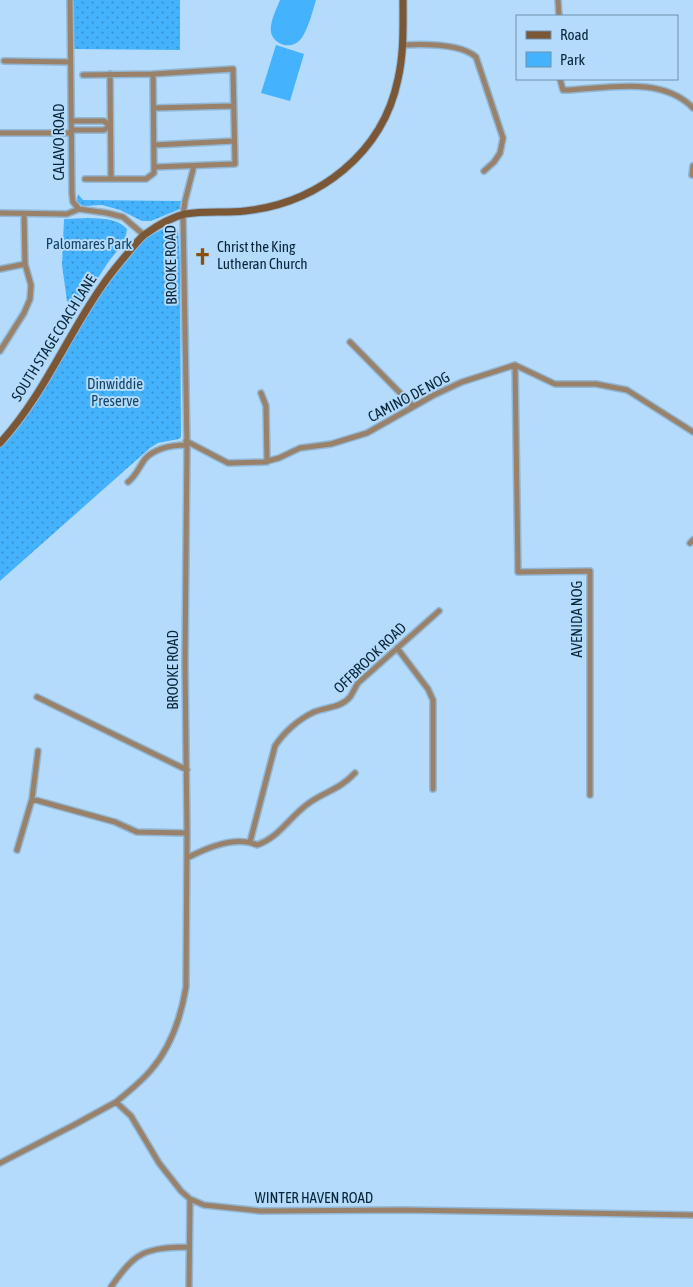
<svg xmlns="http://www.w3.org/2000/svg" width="693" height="1287" font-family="'Asap Condensed',sans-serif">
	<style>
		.green { fill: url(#green-dots) }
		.pitch { fill: #45b2fd }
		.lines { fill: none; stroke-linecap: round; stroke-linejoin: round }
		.minor-casing { stroke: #92b7d4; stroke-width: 8 }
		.secondary-casing { stroke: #92b7d4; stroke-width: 9 }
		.minor { stroke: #9a816a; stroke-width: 5 }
		.secondary { stroke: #7c5736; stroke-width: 7 }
		.labels { text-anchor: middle; stroke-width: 4; stroke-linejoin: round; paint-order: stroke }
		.street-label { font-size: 15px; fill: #082538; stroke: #b4dbfb }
		.park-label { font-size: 15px; fill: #144465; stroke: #b4dbfb }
		.poi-label { font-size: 15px; fill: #082538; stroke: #b4dbfb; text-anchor: start }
	</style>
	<defs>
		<pattern id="green-dots" width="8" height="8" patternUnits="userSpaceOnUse" patternTransform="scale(1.25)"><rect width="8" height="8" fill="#45b2fd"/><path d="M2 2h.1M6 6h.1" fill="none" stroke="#3891ce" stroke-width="1.8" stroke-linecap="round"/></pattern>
	</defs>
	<rect width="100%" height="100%" fill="#b4dbfb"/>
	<path class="green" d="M73,0H180V50L72,49Z
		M78,194L83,200L181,201L180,209L151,221H142L120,210L102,205L83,206L77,202Z
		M89,218C103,219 117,218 127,229C126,243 114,254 107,264C97,279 88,294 79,309L67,301L62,265L64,219Z
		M171,225L176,226L178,231L180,262L181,437L179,439L158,443L150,448L0,581V444L26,414L100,292L136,247L149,236Z"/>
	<path class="pitch" d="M280,0H316C313,10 307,33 300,40C289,52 268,42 271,26C272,17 277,8 280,0Z
		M276,45L304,54L290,101L261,93Z"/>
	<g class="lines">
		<defs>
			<path id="minor" d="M70,0L72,194L73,202L79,209L107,213L123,217L144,235
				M558,0L559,16
				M403,45C423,44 460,43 476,57L503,138L500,153L494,162L484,171
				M4,61L70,62
				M153,74L233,69L235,164L154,167
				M83,75L153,74L154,173L146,179H111L110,74
				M560,79L563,90H569C609,88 662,76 693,108
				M154,108L233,106
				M71,130H104L110,126L104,121H71
				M0,133H71
				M154,145L234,141
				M692,175L693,166
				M85,179H111
				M0,213L67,214L79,209
				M0,269L25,264
				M350,342L413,406
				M0,351L24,313L30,299L31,285L25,264L24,214
				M515,365L518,572L590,571V795
				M261,393L266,406L267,462
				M186,441L228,463L264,462L279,458L300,448L331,444L367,433L434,395L462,382L515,365L555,384H596L627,390L693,432
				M128,482C136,476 139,467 145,459C156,447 172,445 187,445
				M690,543L693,540
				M397,648L428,689L433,700V789
				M37,697L187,770
				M32,799L115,822L137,832L187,833
				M250,842L275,746C284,732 299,719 314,712C326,707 341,708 350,697C353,693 355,687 358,683L439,611
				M17,850L32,799L38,751
				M187,858C206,848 236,835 257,845C280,837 289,817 309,803C326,791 339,790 355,773
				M116,1102C128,1092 141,1082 151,1070C171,1047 181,1017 186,987L187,833L185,662L187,445L183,215L185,201L194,166
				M0,1163L74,1125L116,1102L131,1116L159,1163L181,1191L190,1199L204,1205L260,1211L403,1210L693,1215
				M111,1287C136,1251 145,1248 188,1247
				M189,1287L190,1199"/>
			<path id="secondary" d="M0,443C50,389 74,316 122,260C129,252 136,242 144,235C155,227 172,217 185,214C205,211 225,213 245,211C319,203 383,153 398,79C404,53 403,27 403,0"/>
		</defs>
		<use href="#minor" class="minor-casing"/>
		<use href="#secondary" class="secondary-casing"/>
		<use href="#minor" class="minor"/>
		<use href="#secondary" class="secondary"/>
	</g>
	<defs>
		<symbol id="church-bare" viewBox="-9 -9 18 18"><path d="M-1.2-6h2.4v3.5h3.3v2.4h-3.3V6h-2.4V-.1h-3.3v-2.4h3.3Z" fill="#8a5009" stroke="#b4dbfb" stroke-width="2.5" paint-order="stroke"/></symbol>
	</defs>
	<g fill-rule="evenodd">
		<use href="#church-bare" x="190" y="244" width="25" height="25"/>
	</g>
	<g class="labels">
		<g class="street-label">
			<text transform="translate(59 142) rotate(-90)" y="5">CALAVO ROAD</text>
			<text transform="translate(171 265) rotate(-91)" y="5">BROOKE ROAD</text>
			<text transform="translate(54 338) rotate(-58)" y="5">SOUTH STAGE COACH LANE</text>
			<text transform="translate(409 397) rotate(-28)" y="5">CAMINO DE NOG</text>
			<text transform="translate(577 619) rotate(-90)" y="5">AVENIDA NOG</text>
			<text transform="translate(370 658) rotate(-44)" y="5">OFFBROOK ROAD</text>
			<text transform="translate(173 670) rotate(-90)" y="5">BROOKE ROAD</text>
			<text x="314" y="1203">WINTER HAVEN ROAD</text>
		</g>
		<g class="park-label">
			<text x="89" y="249">Palomares Park</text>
			<text x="115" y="389">Dinwiddie<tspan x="115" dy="17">Preserve</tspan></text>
		</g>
		<g class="poi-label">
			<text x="217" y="252">Christ the King<tspan x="217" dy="17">Lutheran Church</tspan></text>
		</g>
	</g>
	<rect x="516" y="15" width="162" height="65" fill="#b4dbfb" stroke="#6f92ad"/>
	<rect x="526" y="31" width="25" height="8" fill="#7c5736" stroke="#6f92ad"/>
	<text x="560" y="40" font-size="15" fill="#082538">Road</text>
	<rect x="526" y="52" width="25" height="15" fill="#45b2fd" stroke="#6f92ad"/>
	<text x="560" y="65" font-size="15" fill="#082538">Park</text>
</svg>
